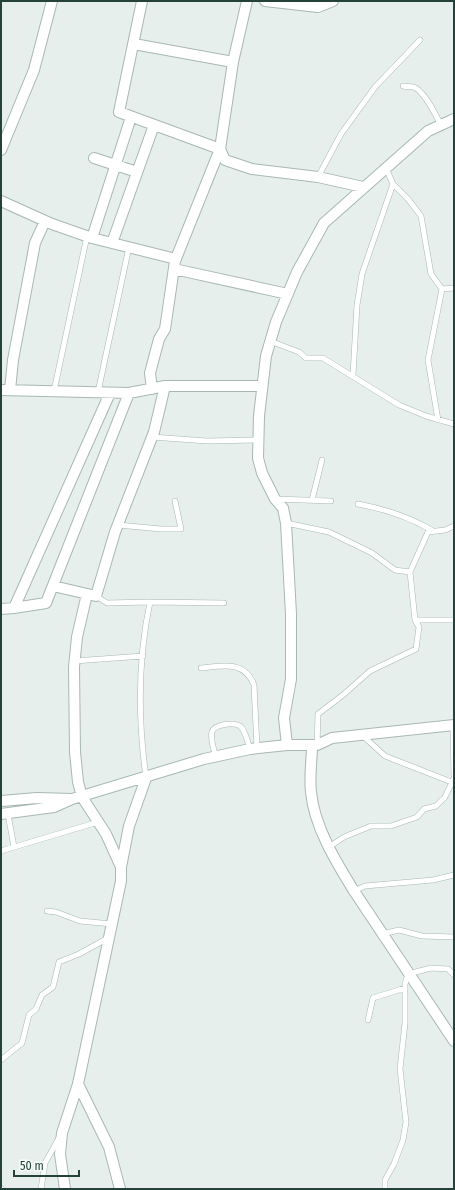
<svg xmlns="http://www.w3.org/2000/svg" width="455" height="1190" font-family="'Fira Sans Condensed',sans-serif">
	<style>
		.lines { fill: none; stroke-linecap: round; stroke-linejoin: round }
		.lane-casing { stroke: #a8b8b2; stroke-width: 6 }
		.street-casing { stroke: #a8b8b2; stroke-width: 12 }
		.lane { stroke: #fff; stroke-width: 5 }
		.street { stroke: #fff; stroke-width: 10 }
	</style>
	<rect width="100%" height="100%" fill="#e6efeb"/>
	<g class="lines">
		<defs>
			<path id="lane" d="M403,86C407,87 412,86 416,88C427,96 435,114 441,125
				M318,177L341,134L375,87L420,40
				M393,184L408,199L421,216L431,274L442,289L428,360L438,420
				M442,289L454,288
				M270,341L299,352L306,358H323L399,405L426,416L454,424
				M353,375L357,305L362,274L393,184L386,168
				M54,391L87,236
				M98,392L129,247
				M152,437L207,441L258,440
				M276,499L331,501
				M312,500L322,460
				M358,504C385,509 410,517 433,531
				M286,523L329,532L372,553L395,570L410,572L428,532L445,530L454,526
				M118,525L161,529H181L175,501
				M96,596L107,603L150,602C138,659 138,720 146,777
				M150,602L224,603
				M415,620H454
				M74,661L143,656
				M201,668C222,666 245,660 254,685L257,748
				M453,725L454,775
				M362,735L385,756L454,783
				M317,745L318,714L343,695L370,671L416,649L419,627L415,620L410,572
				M216,757C214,750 210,739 212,732C214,724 234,722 240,726C246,731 247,741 250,749
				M8,814L14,847
				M329,847L344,837L371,826H391L417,817L424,809L436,806L445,797L454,778
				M1,851L98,822
				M354,891L365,886L433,880L454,875
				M47,911L56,912L80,921L112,924
				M382,934L399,930L422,936L454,937
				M368,1020L373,998L405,988
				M1,1060L22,1043L29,1015L36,1009L42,995L53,987L59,962L79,954L108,938
				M1,1188L2,1189
				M41,1189L45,1163L59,1138
				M385,1189V1180L394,1164L403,1140L406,1122L400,1069L405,1023V984L408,974L431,968L448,969L454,975"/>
			<path id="street" d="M142,1L119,112L220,149L233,62L247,1
				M265,1L318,7L333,1
				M134,44L233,62
				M220,149L225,160L252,169L318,177L363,187
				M1,150L34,70L52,1
				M94,158L137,172
				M1,201L52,224L92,238L176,259
				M92,238L131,117
				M112,243L154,125
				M174,269L288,294
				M152,389L150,373L159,339L165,329L175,261L220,149
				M1,390L129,393L165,386H262
				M10,390L13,360L35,243L45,221
				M53,586L96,596L115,532L154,432L165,386
				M87,594L77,637L74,667L75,752L78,782L82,797L106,834L121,867V881L78,1084L109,1147L120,1189
				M14,608L46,603L129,393
				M1,609L14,608L110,393
				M287,745L284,718L291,679V614L286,523L283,508L275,499L262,473L258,458L259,416L266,356L276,322L297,272L324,223L428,131L454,119
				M312,745C312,760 309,777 311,792C314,826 336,862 354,891L454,1041
				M1,801L37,798L72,799L204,759L250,749L287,745H317L332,738L454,725
				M1,814L54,807L70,800
				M121,867L129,826L146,778
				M65,1189L60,1154L62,1133L78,1084"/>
		</defs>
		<use href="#lane" class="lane-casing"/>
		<use href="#street" class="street-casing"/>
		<use href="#lane" class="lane"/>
		<use href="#street" class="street"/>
	</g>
	<rect width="455" height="1190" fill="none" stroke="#24423a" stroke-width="4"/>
	<path d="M14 1170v6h65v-6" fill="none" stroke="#24423a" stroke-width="2"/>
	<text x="20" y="1170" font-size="12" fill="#24423a" stroke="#f7fbf9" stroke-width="3" paint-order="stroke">50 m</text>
</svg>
